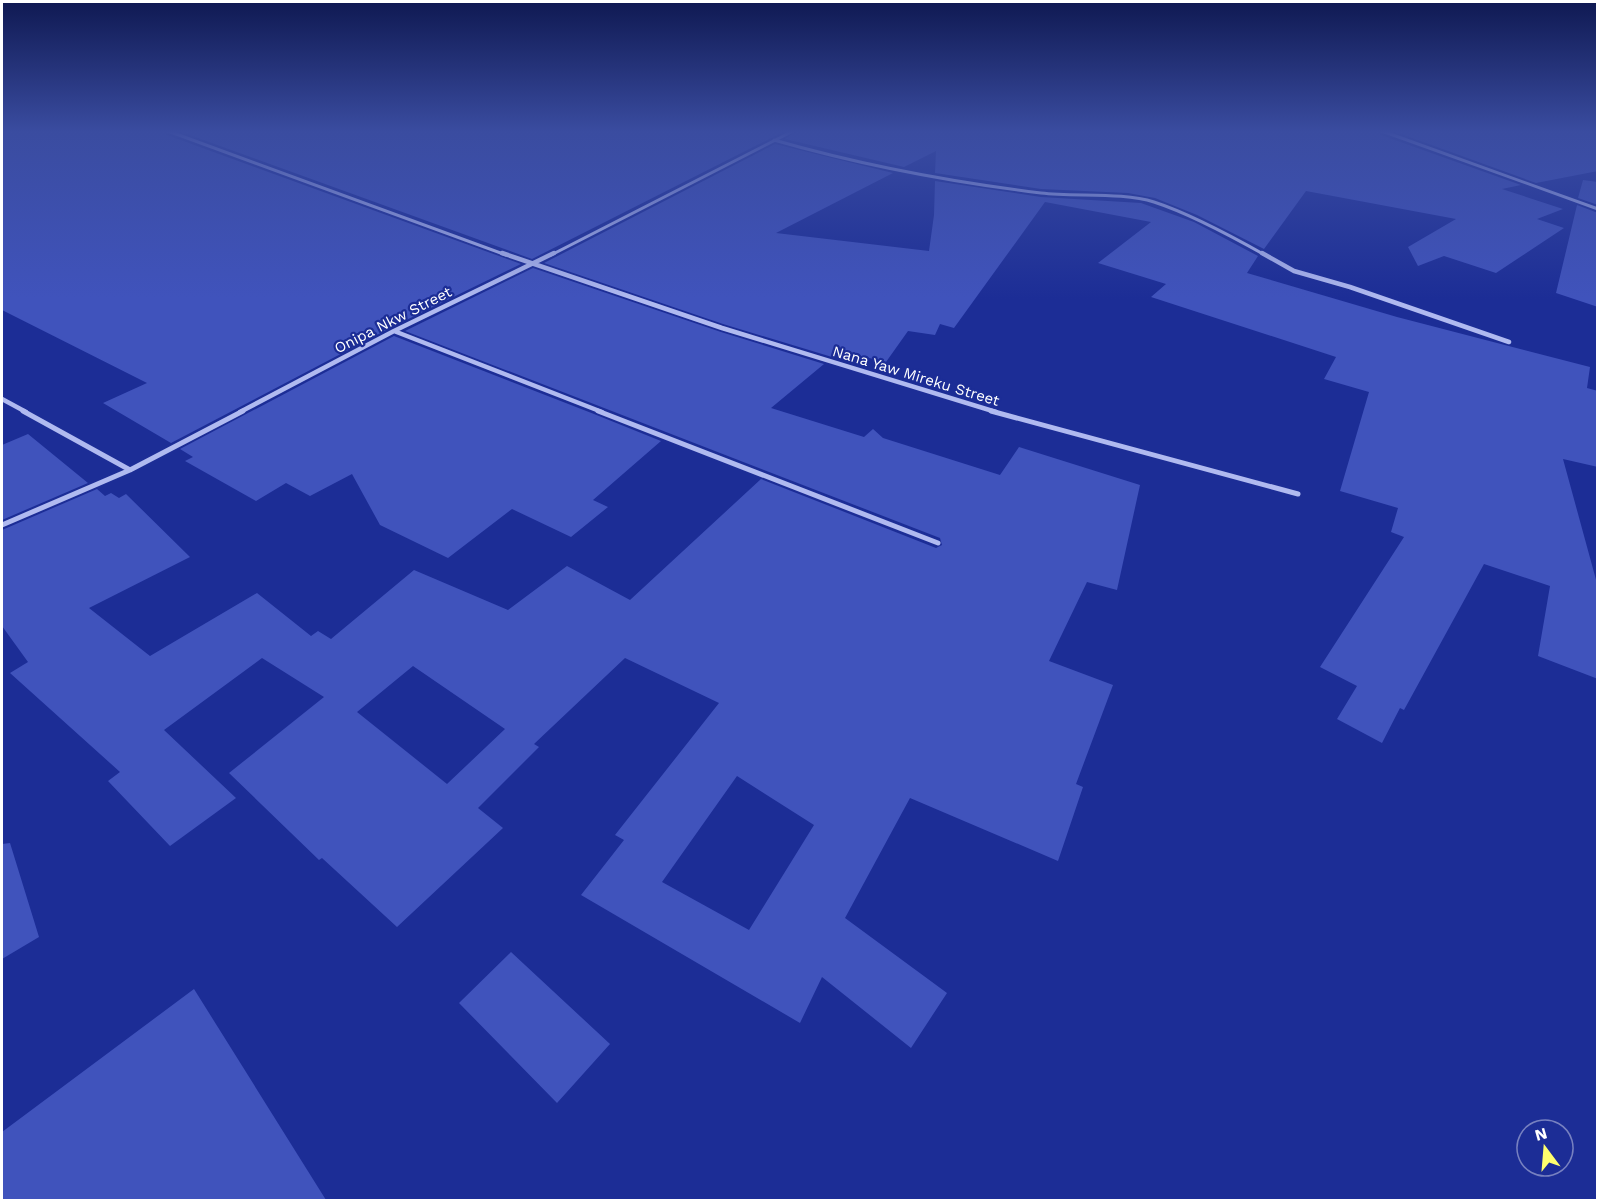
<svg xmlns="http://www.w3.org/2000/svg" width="1599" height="1202" font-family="'Work Sans',sans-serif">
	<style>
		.building { fill: #4053bc; fill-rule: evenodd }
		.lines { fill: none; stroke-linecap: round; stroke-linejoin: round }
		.street-far2 { stroke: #b0baf0; stroke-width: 3 }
		.street-far1 { stroke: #b0baf0; stroke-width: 4.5 }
		.street { stroke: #b0baf0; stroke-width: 5 }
		.labels { text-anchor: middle; stroke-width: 4.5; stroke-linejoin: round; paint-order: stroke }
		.far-street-label { font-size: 15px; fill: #fff; stroke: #1c2d96 }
	</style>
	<rect width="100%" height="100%" fill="#1c2d96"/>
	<path class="building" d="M2,131H164L167,135L521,264L392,327L171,443L103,403L147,383L2,310Z
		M179,131H785L532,259Z
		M797,131H1378L1381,135L1521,185L1502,189L1563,209L1537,219L1564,228L1496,273L1444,256L1418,266L1408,247L1456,219L1306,191L1264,249L1197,215L1155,198L1128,193L1041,189L935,173L936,151L904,167L785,139Z
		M1393,131H1598V171L1536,183Z
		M775,144L893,173L776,233L929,251L934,215L935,181L1041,197L1141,203L1194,222L1258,256L1247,273L1397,317L1590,367L1587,388L1598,391V467L1563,459L1598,587V679L1538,656L1550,586L1484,564L1404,710L1400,708L1382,743L1337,719L1357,686L1320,667L1404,537L1391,532L1398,508L1340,491L1369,392L1324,379L1336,357L1151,297L1166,284L1098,263L1151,222L1045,202L954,328L940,324L935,335L908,331L886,362L840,351L832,357L723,324L544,263Z
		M1583,180L1598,182V205L1578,198Z
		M1577,205L1598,213V307L1556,293Z
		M533,268L721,332L824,364L771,408L864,437L873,429L883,438L1000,475L1019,447L1140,485L1117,590L1087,582L1049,661L1113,685L1076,784L1083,787L1058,861L910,798L845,918L947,993L911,1048L822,977L800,1023L581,895L624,840L615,835L719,703L625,658L534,744L539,747L478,808L503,828L397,927L322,858L319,860L229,773L324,697L262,658L164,730L236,798L170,846L108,781L120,772L10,673L28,662L2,626V530L97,489L105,496L111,493L119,498L126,494L190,557L89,608L150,656L257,593L311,636L318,631L331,639L414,570L508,610L567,566L630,600L761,479L936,548L942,545L940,538L405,331ZM413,666L505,729L447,784L357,712ZM737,776L814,825L749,930L662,882Z
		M394,336L594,414L661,441L593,500L608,507L571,537L512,509L448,558L380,525L352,474L310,496L286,483L256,501L185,461L193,457L180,449Z
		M28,434L88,483L2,520V445Z
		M10,843L39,937L2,959V844Z
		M511,952L610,1044L557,1103L459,1003Z
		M194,989L326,1200H2V1132Z"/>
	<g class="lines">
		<path class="street-far2" d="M168,131L506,255
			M1382,131L1598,209
			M774,140C861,165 951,182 1041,193C1075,197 1123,192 1154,202C1188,213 1233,237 1265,255
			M551,255L793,131"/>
		<path class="street-far1" d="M502,253L722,328L996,412
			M1262,253L1294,271L1350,287L1509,342
			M394,331L602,412
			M2,399L26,412
			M240,412L394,331L554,253"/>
		<path class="street" d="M23,411L130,470
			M598,411L938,543
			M991,411L1298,494
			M2,525L130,470L243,411"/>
	</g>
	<linearGradient id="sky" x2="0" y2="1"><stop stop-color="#0f1952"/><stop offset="0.44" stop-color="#3a4ca0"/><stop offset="1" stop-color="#3a4ca0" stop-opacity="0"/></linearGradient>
	<rect width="1599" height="299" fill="url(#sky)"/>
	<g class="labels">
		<g class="far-street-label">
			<text transform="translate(393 320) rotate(-27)" y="5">Onipa Nkw Street</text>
			<text transform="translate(916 376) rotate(17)" y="5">Nana Yaw Mireku Street</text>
		</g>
	</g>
	<rect width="1599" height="1202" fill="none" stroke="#ffffff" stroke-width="6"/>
	<g transform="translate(1545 1148) rotate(344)"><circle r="28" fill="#1c2d96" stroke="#7781c0" stroke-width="1.5"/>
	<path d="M0-4.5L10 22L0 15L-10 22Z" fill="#feff6e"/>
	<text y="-9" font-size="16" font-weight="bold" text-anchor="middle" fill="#ffffff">N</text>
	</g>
</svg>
